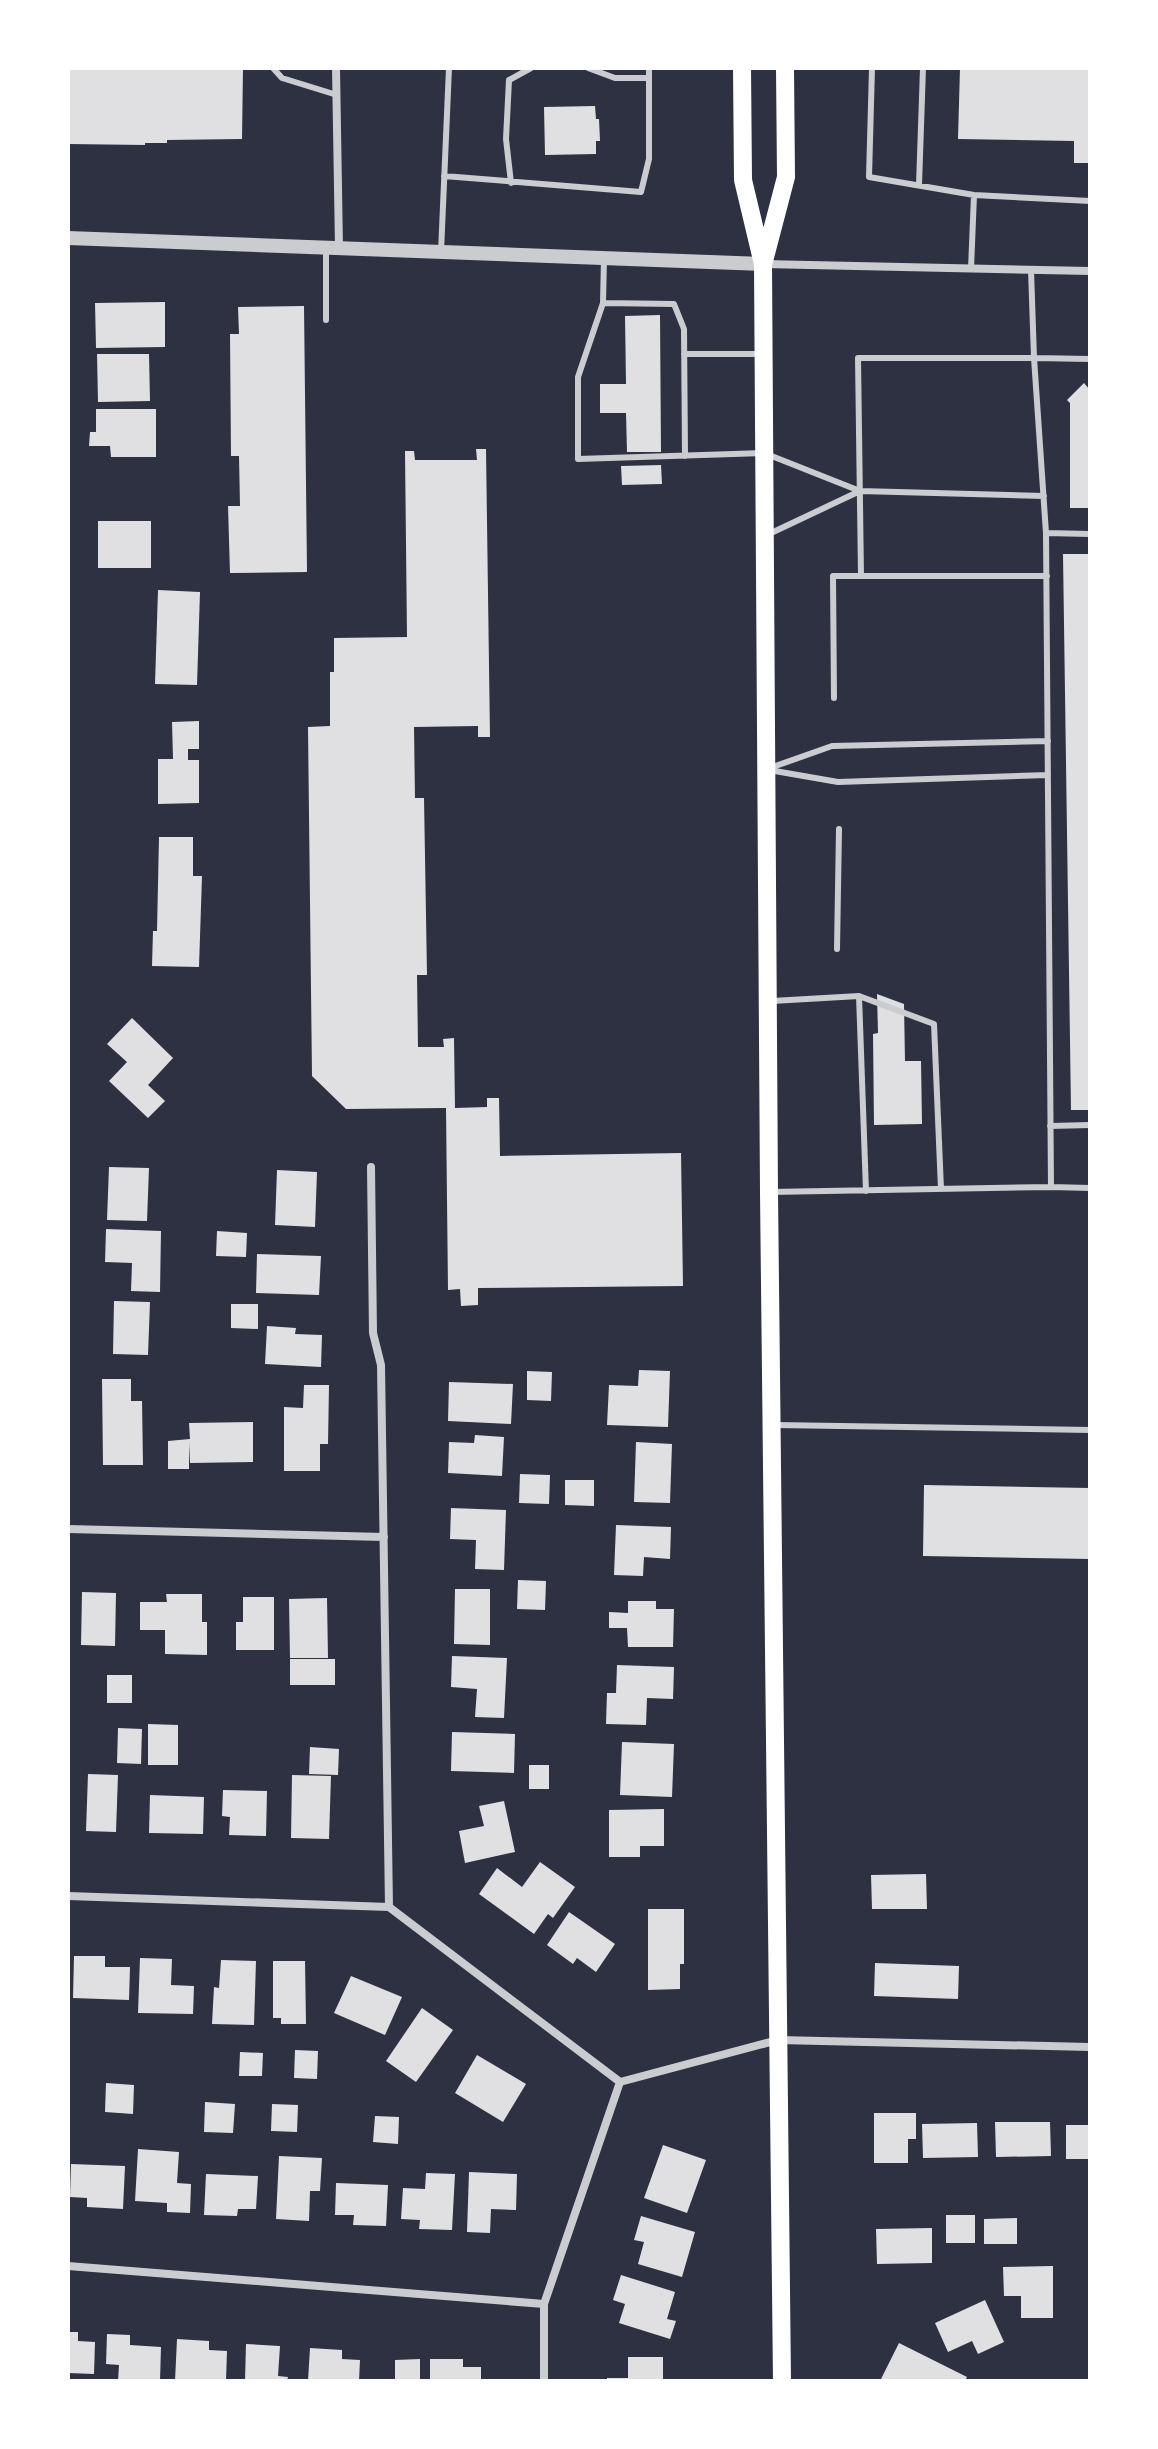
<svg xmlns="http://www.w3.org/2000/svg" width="1158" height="2449" font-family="Overpass,sans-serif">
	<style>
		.building { fill: #e0e0e3 }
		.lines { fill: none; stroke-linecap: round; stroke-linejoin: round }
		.service { stroke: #caccd0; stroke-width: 6 }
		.minor { stroke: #caccd0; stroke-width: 8 }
		.tertiary { stroke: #caccd0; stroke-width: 14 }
		.primary { stroke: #fff; stroke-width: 18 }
	</style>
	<rect width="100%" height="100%" fill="#2d3142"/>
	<path class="building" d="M68,68H243L242,139L167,140V143H145V145L68,144Z
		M960,68H1090V163H1074V141L958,139Z
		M595,106L596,119H599L600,141H596V154L545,155L544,107Z
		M165,302V347L96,348L95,303Z
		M304,306L307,572L230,573L228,506H240L239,456H231L230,334H239L238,307Z
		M660,315L661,452H627L626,413H600V384H626L625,316Z
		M97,354H149L150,401L98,402Z
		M1084,383L1090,390V508H1070V403L1067,400Z
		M96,409H156V457H111L110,446H89L90,432H96Z
		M476,449H486L490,737H478V726L414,727L415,798H424L427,975H417L418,1047H444L443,1039L454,1038L455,1108L487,1107V1098H499L500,1156L681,1153L683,1286L478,1288V1305L461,1306L460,1289L448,1290L446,1108L346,1109L312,1076L308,727L330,726V672H334V638L407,637L405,451H414L415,460H477Z
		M661,465L662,484L622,485L621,466Z
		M98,521H151V568H98Z
		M1063,554H1090V1110H1071Z
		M158,590L200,592L197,685L155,684Z
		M199,721V749H188V760H199V803L158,804V759H173L172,722Z
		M159,837H193V876H202L199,967L152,966L153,931H157Z
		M877,994L904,1004L905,1061H921L922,1124L874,1125L873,1034L878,1033Z
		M132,1018L173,1058L148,1085L165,1101L148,1118L109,1081L127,1062L107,1044Z
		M109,1167L149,1168L147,1221L107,1220Z
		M277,1170L317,1172L315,1227L275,1225Z
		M106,1229L161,1231L160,1292L131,1291L132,1263L105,1262Z
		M217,1231L247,1233L246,1257L216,1256Z
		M257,1254L321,1256L319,1295L256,1293Z
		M114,1301L150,1302L148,1355L113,1354Z
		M231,1304H258V1329L231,1328Z
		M267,1326L296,1328L295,1334L322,1335L321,1367L265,1364Z
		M639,1370L670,1371L668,1427L607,1425L609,1385L638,1386Z
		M527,1371L552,1372L551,1401L527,1400Z
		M102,1379H131V1401H142L143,1465H103Z
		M449,1382L513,1384L511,1424L448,1421Z
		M304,1385H329L328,1444H320V1471H284V1407L303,1408Z
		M253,1422V1462L190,1463L189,1442V1469H168V1441L190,1439L189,1423Z
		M475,1435L504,1437L502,1476L448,1473L449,1442L474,1443Z
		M636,1442L672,1444L670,1503L634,1502Z
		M520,1474L550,1475L549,1504L519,1503Z
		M565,1480H594V1506L565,1505Z
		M924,1485L1090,1488V1559L923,1556Z
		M451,1508L506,1510L504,1570L475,1569L476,1540L450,1539Z
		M616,1525L671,1527L670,1559L644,1557L643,1576L614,1575Z
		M518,1580L546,1581L545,1610L517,1609Z
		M455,1589H490V1645L454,1644Z
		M82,1592L116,1593L115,1646L81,1645Z
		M166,1594H202V1622H207V1655L165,1654V1630H140V1602H167Z
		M243,1597H274V1650H236V1622H243Z
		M327,1598L328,1658H290L289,1599Z
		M628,1601H656V1609H674L673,1647H628L627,1628H609V1612L628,1613Z
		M452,1656L507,1658L504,1718L475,1717L477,1689L451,1687Z
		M290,1659H335V1685H290Z
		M617,1665L674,1667L673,1699L647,1698L646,1725L606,1724L607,1693H616Z
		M107,1675H132V1703H107Z
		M148,1724L178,1725V1765H148Z
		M118,1728L142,1729L141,1764L117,1763Z
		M452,1732L515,1734L514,1773L451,1771Z
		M622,1742L674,1744L672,1797L620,1795Z
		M310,1747L339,1749L338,1775L309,1774Z
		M529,1765H549V1789H529Z
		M88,1774L118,1775L116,1832L86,1831Z
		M292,1775L331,1776L329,1839L291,1838Z
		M223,1790L267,1791L266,1836L229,1835L230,1817L222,1816Z
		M150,1795L204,1797L203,1834L149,1833Z
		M504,1801L515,1852L465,1863L459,1831L484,1826L479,1806Z
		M664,1809V1846H640V1857H609V1810Z
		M540,1862L575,1887L553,1918L548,1914L534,1934L479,1894L497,1868L522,1887Z
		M926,1874L927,1909H872L871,1875Z
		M648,1909H684V1964H680V1989L648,1990Z
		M569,1912L615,1944L596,1972L577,1958L573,1964L547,1945Z
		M74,1956H105V1967H130L129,2000L73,1998Z
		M140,1958L172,1959L171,1985L194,1986L193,2014L138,2013Z
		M221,1960L256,1961L254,2025L212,2024L214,1987L219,1988Z
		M273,1961H305L306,2024H281V2018H273Z
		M875,1963L959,1966L958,1999L874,1996Z
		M351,1976L402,1997L385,2035L334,2013Z
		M422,2008L453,2030L416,2082L386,2061Z
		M295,2050L318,2051L317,2079L294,2078Z
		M240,2052L263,2053L262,2076H239Z
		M477,2055L526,2084L503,2122L455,2093Z
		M106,2083L134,2085L133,2114L105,2112Z
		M205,2102L235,2104L233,2133L204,2132Z
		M272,2104L298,2105L297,2132L271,2131Z
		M874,2113H916V2139H908V2163H874Z
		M375,2116L399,2117L398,2144L373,2142Z
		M995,2122H1050L1051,2156L996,2157Z
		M977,2123L978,2157L923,2158L922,2124Z
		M1066,2125H1090V2159H1066Z
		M663,2145L706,2160L687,2213L644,2198Z
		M138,2149L179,2152L177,2183L191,2184L190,2213L167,2212V2203L135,2201Z
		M279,2156L322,2158L320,2191H310L309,2221L276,2219Z
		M71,2164L125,2166L123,2209L87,2207V2198L70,2197Z
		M469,2172L517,2174L516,2210L491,2209L490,2233L467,2232Z
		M426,2173L455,2174L452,2230L419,2229L420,2220L401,2219L403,2188L425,2189Z
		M206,2174L258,2176L256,2209H238L237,2216L204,2215Z
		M336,2183L388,2185L386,2226L353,2225L354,2215H335Z
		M946,2215H975V2243H946Z
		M641,2216L695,2232L682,2277L638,2264L644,2242L634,2240Z
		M1017,2218V2244H984V2219Z
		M932,2228V2263L877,2264L876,2229Z
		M1053,2266V2318H1021V2296H1004L1003,2267Z
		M621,2275L675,2292L667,2319L676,2321L670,2339L619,2323L625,2304L613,2300Z
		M985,2300L1004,2342L978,2354L972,2341L948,2352L935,2323Z
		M68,2332H78V2341L95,2342L94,2374L68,2373Z
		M107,2334L130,2335V2345L161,2347L160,2381H118L119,2365L106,2364Z
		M177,2339L209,2341V2350L227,2351L226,2381H175Z
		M899,2343L967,2377L965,2381H880Z
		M246,2344L280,2346L278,2376L288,2377L287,2381H245Z
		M310,2348L342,2350V2359L360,2360L359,2381H308Z
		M628,2357H663V2381H607V2378H628Z
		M420,2359V2381H395V2360Z
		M430,2359H463V2367H481V2381H430Z"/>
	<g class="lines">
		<path class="service" d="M273,68L282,78L337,95
			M588,68L615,78H649
			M872,68L869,177L974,195L971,269
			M444,176L641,192L649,159V68
			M511,183L506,139L509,80L531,68
			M919,185L923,68
			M974,195L1090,201
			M441,252L449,68
			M604,259L603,303L578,377V459L764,453L860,491L1044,496
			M1031,270L1034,358L1090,359
			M603,303L674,304L684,329L685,456
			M326,320V248
			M684,354H760
			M1046,533L1090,534
			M769,534L860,491
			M834,698L833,576H1047
			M767,769L832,746L1048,741
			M769,770L838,782L1048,775
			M837,949L839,829
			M859,996L866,1191
			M772,1001L859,996L934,1024L941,1189
			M1050,1126L1090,1125
			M1051,1187L1090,1188
			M770,1192L1051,1187L1046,533L1034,358H858L861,576
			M775,1425L1090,1430"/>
		<path class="minor" d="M336,68L339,248
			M763,264L1090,271
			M371,1167L373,1333L381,1365L389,1907
			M68,1529L384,1537
			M68,1896L389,1907
			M389,1907L620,2082
			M620,2082L778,2040L1090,2047
			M68,2266L544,2304
			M544,2381V2304L620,2082"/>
		<path class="tertiary" d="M68,238L763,264"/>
		<path class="primary" d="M742,68L743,180L763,264L769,1192L782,2381
			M764,261L786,177L785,68"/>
	</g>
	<rect width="1158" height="2449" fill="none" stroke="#ffffff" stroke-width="140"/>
</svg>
